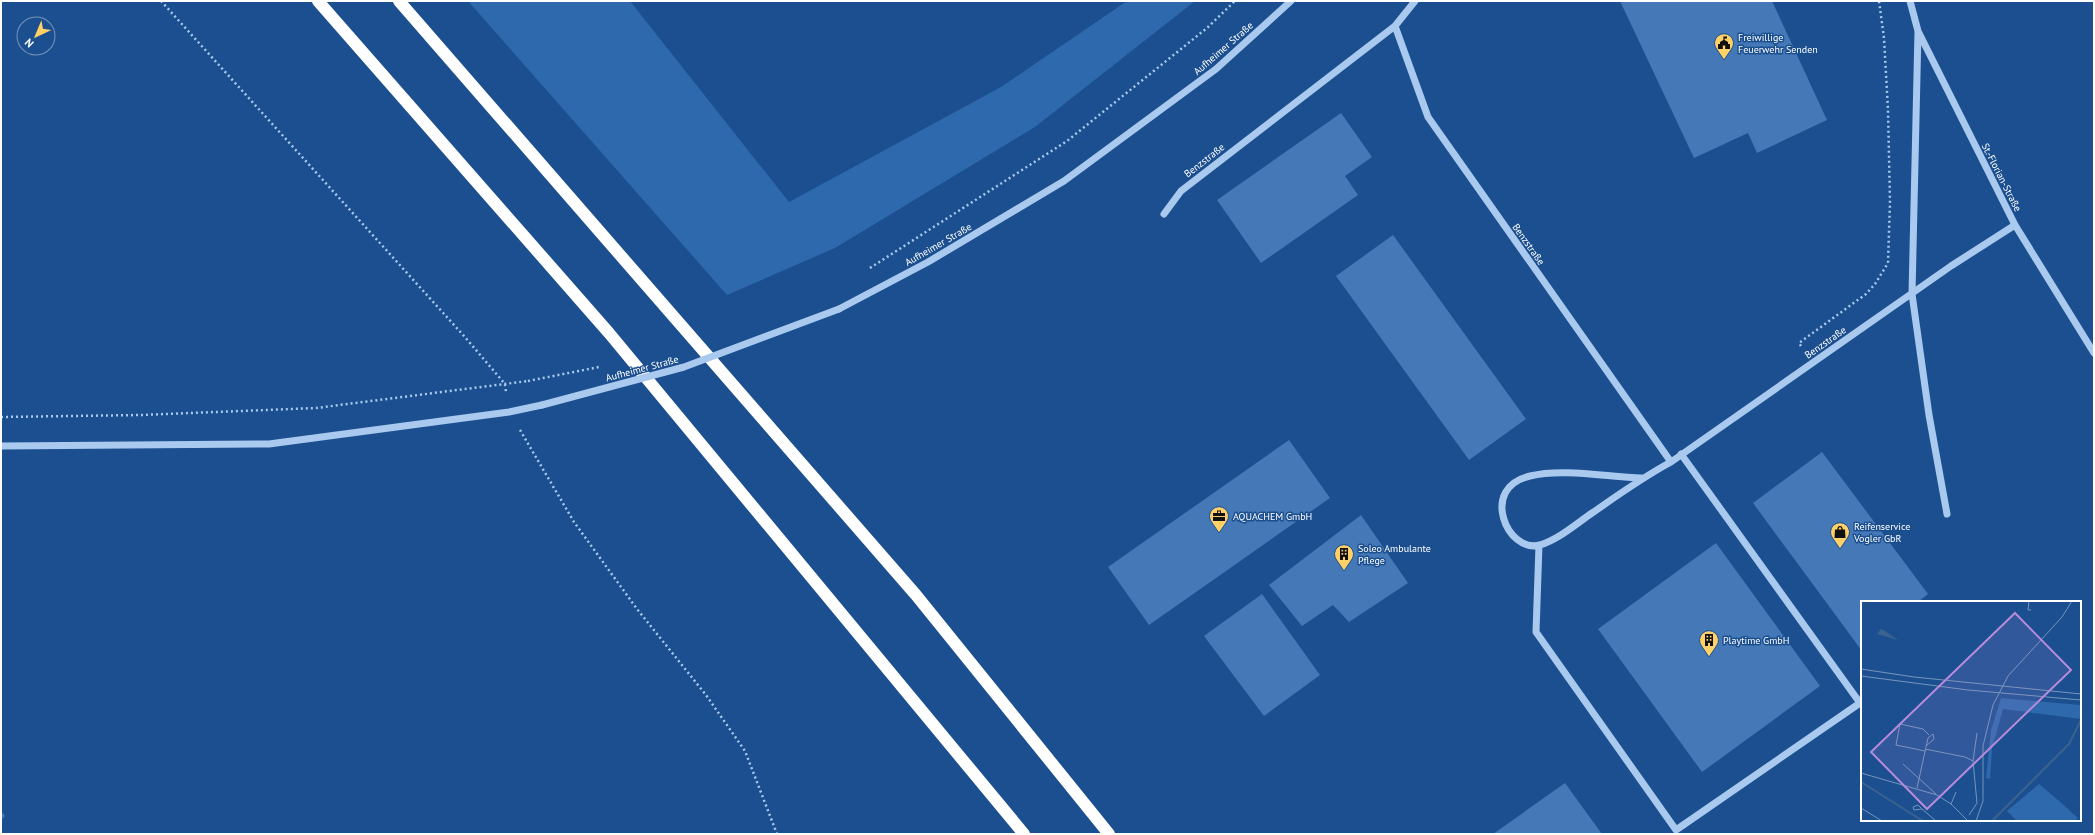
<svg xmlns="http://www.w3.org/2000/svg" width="2095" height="835" font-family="'PT Sans',sans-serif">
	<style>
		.green { fill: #2e69ad }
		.building { fill: #4478b7 }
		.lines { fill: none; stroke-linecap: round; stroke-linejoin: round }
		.path { stroke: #a9c9ee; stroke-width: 2.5; stroke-dasharray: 2 3; stroke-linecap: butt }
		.minor { stroke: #a9c9ee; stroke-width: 7 }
		.highway { stroke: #fff; stroke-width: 12 }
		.path-bridge { stroke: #a9c9ee; stroke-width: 2.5; stroke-dasharray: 2 3; stroke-linecap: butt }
		.minor-bridge { stroke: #a9c9ee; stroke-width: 7 }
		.labels { text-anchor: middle; stroke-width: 3; stroke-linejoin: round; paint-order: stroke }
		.poi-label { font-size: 10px; fill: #fff; stroke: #1b4f8f; text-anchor: start }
		.street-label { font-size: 10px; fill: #fff; stroke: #1b4f8f }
		.inset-river { fill: none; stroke: #3c6290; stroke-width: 2 }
		.inset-road { fill: none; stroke: #7695bc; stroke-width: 1 }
		.view { fill: #b68bdc; fill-opacity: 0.15; stroke: #b68bdc; stroke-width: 2 }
		.inset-edge { fill: none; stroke: #fff; stroke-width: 2 }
	</style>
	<rect width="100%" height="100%" fill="#1b4f8f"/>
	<path class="green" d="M468,1H630L789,202L1001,87L1127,1H1195L1035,127L835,248L727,295Z"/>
	<path class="building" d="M1620,1H1772L1827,120L1757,153L1748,133L1694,158Z
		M1341,113L1372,157L1345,176L1358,195L1261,263L1217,200Z
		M1393,235L1526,419L1469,460L1336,276Z
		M1289,440L1330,498L1149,625L1108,567Z
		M1822,452L1928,594L1918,602H1862V651L1753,503Z
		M1361,515L1408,583L1349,622L1333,605L1302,626L1269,585Z
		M1716,543L1820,686L1702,772L1598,629Z
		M1262,594L1320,675L1264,716L1204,636Z
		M1565,783L1602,834H1493Z
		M1,811L5,816L1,820Z"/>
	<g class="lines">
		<path class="path" d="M161,1L464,336L505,384L506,392
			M870,268L1067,141L1207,28L1235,1
			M1801,346L1799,343L1866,294L1875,284L1888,263L1890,202L1888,110L1884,38L1879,1
			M1,417L141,415L316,408L528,381
			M520,430L574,522L637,609L706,695L745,751L777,834"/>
		<path class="minor" d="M1910,1L1918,31L2015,225L2094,353
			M1395,26L1428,117L1671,462
			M1918,31L1912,294L1929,415L1947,514
			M1164,214L1181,191L1395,26L1415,1
			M839,309L928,262L1064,181L1216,69L1291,1
			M1,446L269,444L509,412L542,405
			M1642,478C1607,477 1563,468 1530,476C1479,487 1507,554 1540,545C1559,539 1576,524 1592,513C1618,495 1643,477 1671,462L1951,266L2015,225
			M1539,545L1536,632L1676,830L1860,703L1681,454"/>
		<path class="highway" d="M318,1L609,333L1024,834
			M399,1L916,595L1109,834"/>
		<path class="path-bridge" d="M528,381L599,367"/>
		<path class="minor-bridge" d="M542,405L684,367L839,309"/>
	</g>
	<defs>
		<symbol id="civic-pin" viewBox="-11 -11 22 30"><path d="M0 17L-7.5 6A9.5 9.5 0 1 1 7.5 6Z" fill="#ffd166" stroke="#1b4f8f"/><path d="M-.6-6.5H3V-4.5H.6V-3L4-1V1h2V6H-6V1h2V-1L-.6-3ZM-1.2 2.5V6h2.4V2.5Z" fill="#111"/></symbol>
		<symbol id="office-pin" viewBox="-11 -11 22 30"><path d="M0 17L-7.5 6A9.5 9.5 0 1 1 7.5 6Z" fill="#ffd166" stroke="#1b4f8f"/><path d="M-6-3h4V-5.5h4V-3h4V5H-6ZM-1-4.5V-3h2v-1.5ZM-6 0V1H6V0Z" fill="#111"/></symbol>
		<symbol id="shop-pin" viewBox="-11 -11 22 30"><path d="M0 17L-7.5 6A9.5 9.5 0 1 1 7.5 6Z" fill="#ffd166" stroke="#1b4f8f"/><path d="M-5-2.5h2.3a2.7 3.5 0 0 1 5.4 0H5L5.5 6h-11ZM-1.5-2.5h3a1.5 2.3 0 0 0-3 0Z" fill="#111"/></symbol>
		<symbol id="building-pin" viewBox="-11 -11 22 30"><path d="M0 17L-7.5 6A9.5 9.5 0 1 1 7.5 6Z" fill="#ffd166" stroke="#1b4f8f"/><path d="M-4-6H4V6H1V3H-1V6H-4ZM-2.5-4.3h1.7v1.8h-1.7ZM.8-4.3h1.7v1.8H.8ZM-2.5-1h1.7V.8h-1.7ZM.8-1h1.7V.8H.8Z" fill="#111"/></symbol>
	</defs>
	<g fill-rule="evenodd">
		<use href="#civic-pin" x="1713" y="32" width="22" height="30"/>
		<use href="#office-pin" x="1208" y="505" width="22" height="30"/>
		<use href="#shop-pin" x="1829" y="521" width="22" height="30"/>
		<use href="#building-pin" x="1333" y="543" width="22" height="30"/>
		<use href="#building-pin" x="1698" y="629" width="22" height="30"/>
	</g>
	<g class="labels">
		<g class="poi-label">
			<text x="1738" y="41">Freiwillige<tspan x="1738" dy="12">Feuerwehr Senden</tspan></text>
			<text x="1233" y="520">AQUACHEM GmbH</text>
			<text x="1854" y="530">Reifenservice<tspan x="1854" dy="12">Vogler GbR</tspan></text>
			<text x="1358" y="552">Soleo Ambulante<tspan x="1358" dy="12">Pflege</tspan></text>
			<text x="1723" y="644">Playtime GmbH</text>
		</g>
		<g class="street-label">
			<text transform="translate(1223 48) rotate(-41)" y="4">Aufheimer Straße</text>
			<text transform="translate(1204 160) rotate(-38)" y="4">Benzstraße</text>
			<text transform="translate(2002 177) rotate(63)" y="4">St.-Florian-Straße</text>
			<text transform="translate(938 244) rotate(-30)" y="4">Aufheimer Straße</text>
			<text transform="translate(1529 244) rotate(55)" y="4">Benzstraße</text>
			<text transform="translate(1825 342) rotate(-35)" y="4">Benzstraße</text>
			<text transform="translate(642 368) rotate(-15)" y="4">Aufheimer Straße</text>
		</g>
	</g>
	<g transform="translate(1861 601)">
		<rect width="220" height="220" fill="#1b4f8f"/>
		<path d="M140,97L220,104V118L142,108L131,148L129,178L125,177L130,129ZM178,183L197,199L217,217L213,220H156L146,210Z" fill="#2e69ad"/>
		<path d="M20,28L24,30L37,39L16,33Z" fill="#3c6290"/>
		<path class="inset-river" d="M0,181L62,220M131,220L208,143L220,119"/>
		<path class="inset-road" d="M168,0L167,9H170M0,68L53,76L220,93M0,75L107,89L220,99M64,148L104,156L112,160M64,150L35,144L39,123L62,128L68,134M42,163L75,193M0,172L76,194L90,203L107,220M56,187L67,137L72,133L73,138L65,145M90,203L95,191M0,207L21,220M61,208L53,209L52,206L57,204L61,208L75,220M108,214L116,202L112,160L116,132M115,220L122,200V145L132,104L147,75L201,16L211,0"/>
		<path class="view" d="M154,12L210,69L66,208L10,151Z"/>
		<rect width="220" height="220" class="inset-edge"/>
	</g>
	<rect width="2095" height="835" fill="none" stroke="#ffffff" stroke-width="4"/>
	<g transform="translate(36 36) rotate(224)"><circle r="19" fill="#1b4f8f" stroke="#7695bc"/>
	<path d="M0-3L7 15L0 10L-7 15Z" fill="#ffd166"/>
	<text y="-6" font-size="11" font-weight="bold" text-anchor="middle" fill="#ffffff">N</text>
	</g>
</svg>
